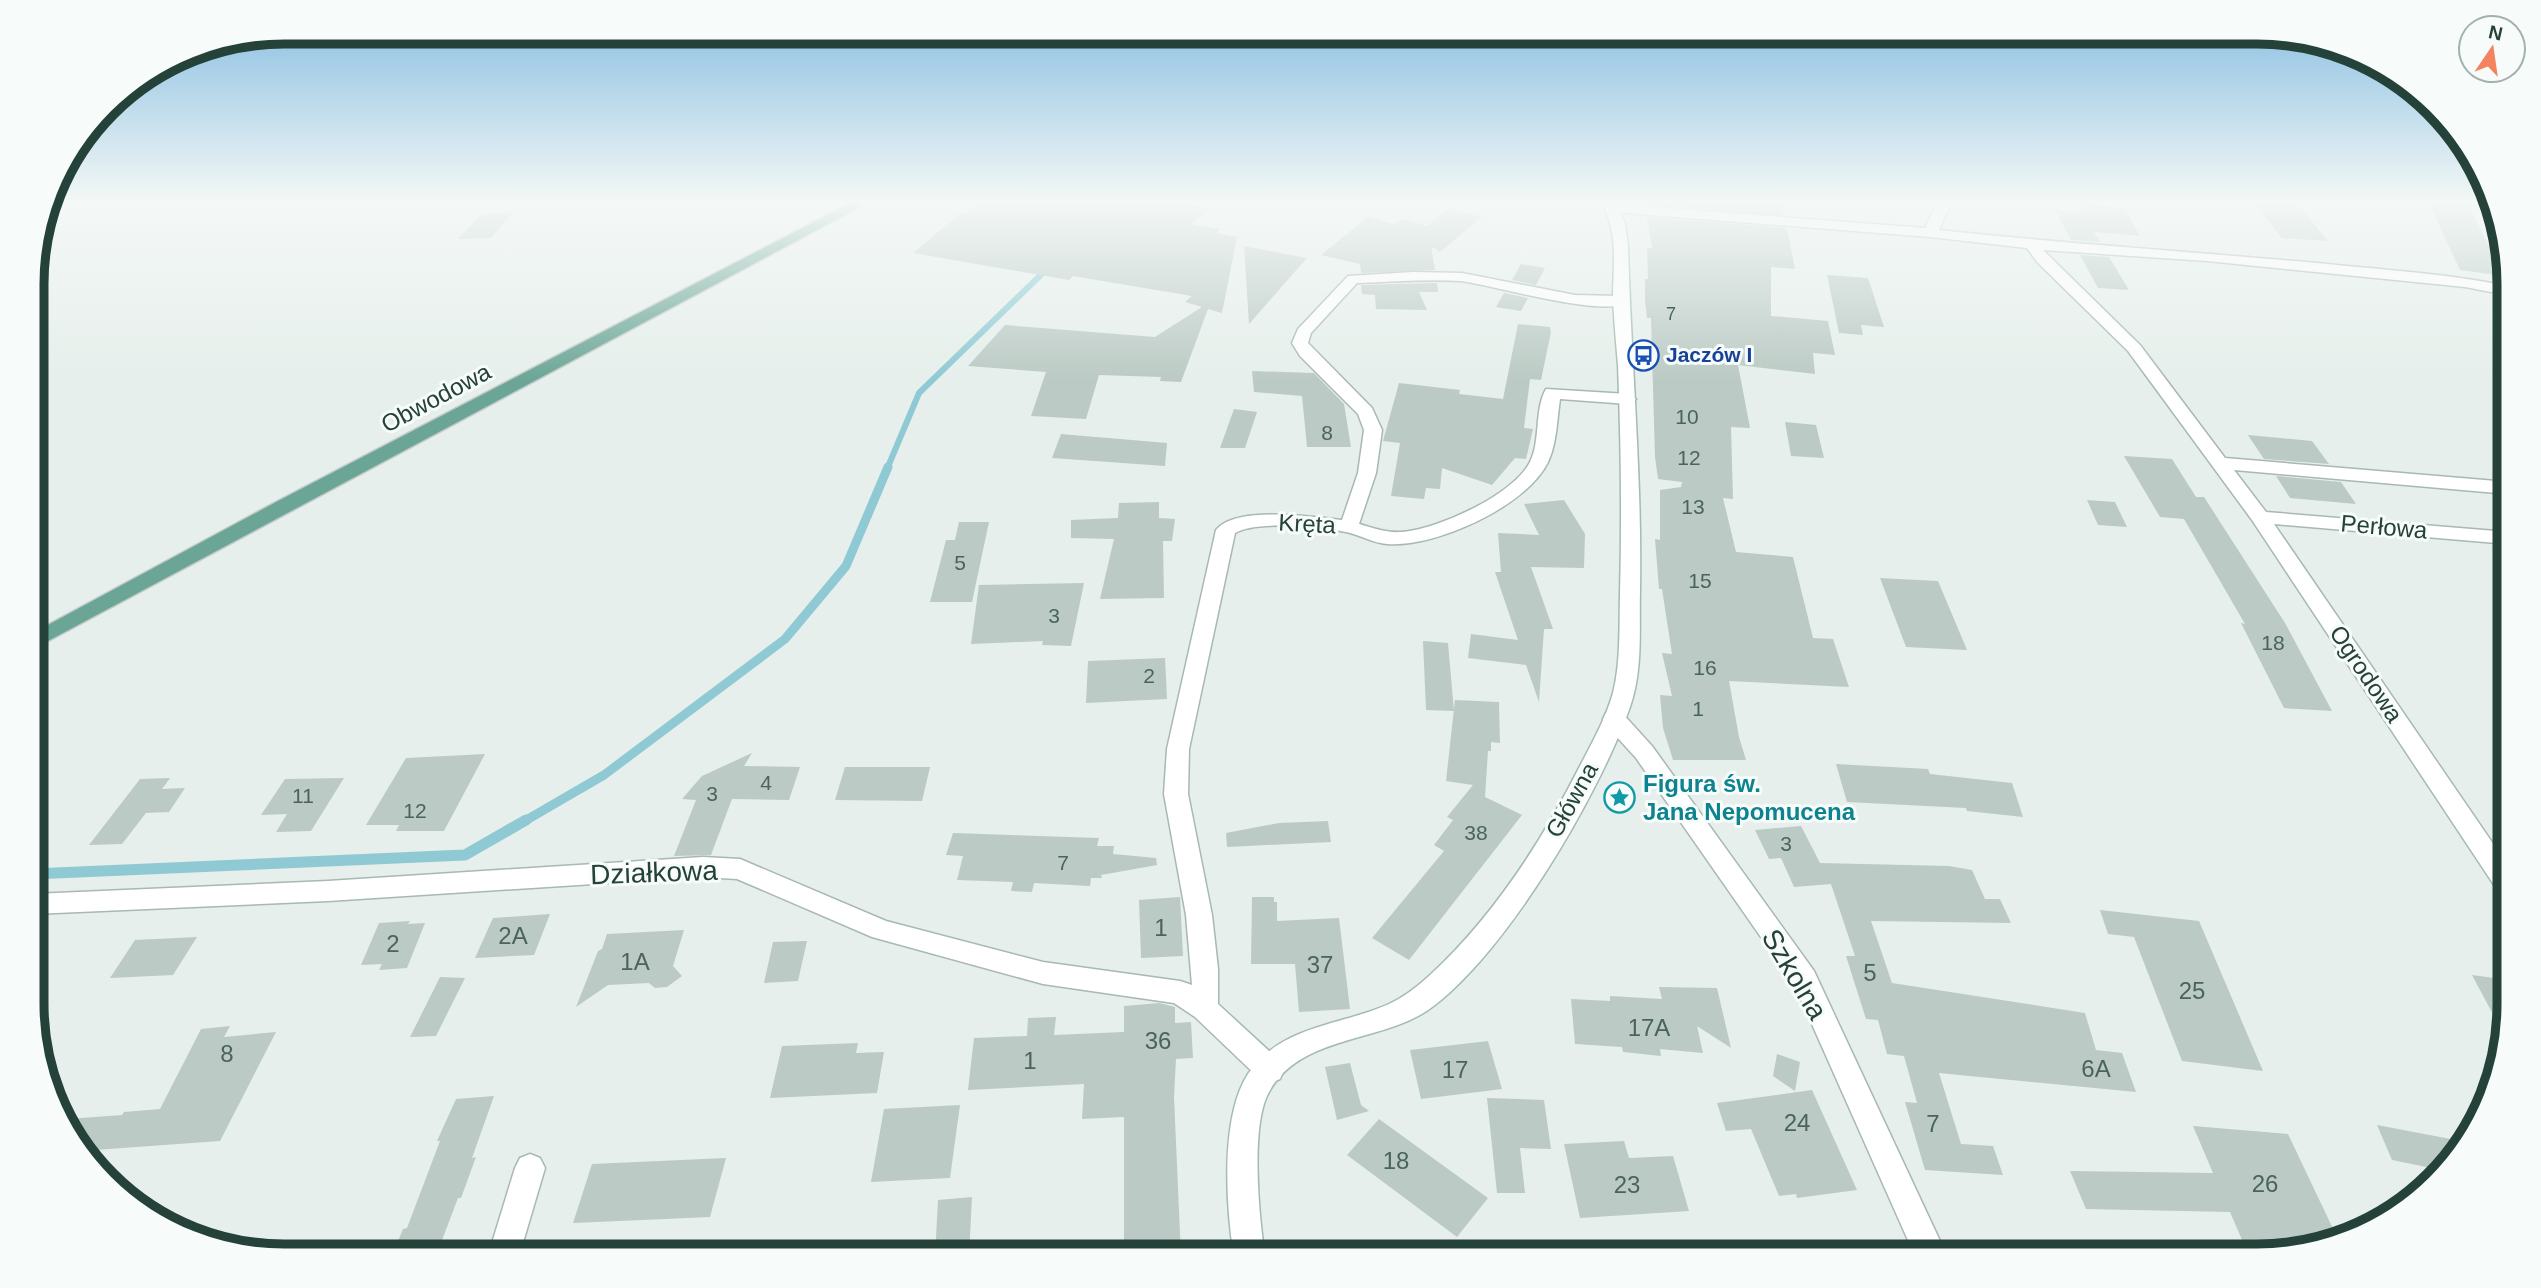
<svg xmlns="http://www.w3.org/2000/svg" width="2541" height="1288" font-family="Helvetica,sans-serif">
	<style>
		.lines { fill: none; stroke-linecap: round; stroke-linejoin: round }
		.stream-far2 { stroke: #8ec9d4; stroke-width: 6 }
		.stream-far1 { stroke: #8ec9d4; stroke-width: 9 }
		.stream { stroke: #8ec9d4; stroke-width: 11 }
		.building { fill: #bbcac4 }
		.street-casing { stroke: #a8b8b2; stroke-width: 3 }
		.secondary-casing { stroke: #a4bbb3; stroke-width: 3 }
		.primary-casing { stroke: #c2cac8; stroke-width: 3 }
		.street { fill: #fff; fill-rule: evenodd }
		.secondary { fill: #fff; fill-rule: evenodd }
		.primary { fill: #6aa596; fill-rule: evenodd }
		.labels { text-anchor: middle; stroke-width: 6; stroke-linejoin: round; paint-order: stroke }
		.far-number-label { font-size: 18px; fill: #4a645c }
		.far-transit-label { font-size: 21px; font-weight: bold; fill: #164399; stroke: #f7fbf9; text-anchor: start }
		.number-label { font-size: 21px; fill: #4a645c }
		.street-label { font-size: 24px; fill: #24423a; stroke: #f7fbf9 }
		.culture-label { font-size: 24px; font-weight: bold; fill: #0d838f; stroke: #f7fbf9; text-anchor: start }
		.near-number-label { font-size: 24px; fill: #4a645c }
		.near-street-label { font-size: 28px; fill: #24423a; stroke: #f7fbf9 }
		.rim { fill: none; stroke: #24423a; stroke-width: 9 }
	</style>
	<rect width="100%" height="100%" fill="#e6efeb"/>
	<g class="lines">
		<path class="stream-far2" d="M887,469L919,393L1049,267"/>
		<path class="stream-far1" d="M523,822L604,775L785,639L846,566L888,467"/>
		<path class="stream" d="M33,874L465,855L526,820"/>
	</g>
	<path class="building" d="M980,201H1167L1210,209L1191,224L1220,229L1216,233L1237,237L1222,313L1208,309L1181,382L1160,381L1161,377L1099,375L1086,419L1031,416L1046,372L968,366L1005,325L1155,337L1202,307L1185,302L1192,296L1073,276L1069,280L913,253L961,213L965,214Z
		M1644,201H1781L1784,215L1645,204Z
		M2253,201L2296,202L2328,241L2282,238Z
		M2428,201L2467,203L2504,276L2460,270Z
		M2082,204L2124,208L2140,236L2094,232L2100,242L2071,240L2055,210L2081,213L2079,208H2084Z
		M1449,208L1482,217L1440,252L1431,246L1435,270L1361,273L1360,264L1321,255L1368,217L1395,224L1402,219L1427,226Z
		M512,213L491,238L458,239L482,214Z
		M1647,217L1787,228L1795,269L1771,267V316L1828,321L1835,355L1813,353L1815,374L1738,365L1750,428L1731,427L1733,499L1723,498L1736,552L1793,557L1813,638L1833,639L1849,687L1729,681L1739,737L1746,760H1673L1663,728L1660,695L1672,696L1662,653L1672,654L1662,589H1659L1655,539L1660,540V490L1681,487L1682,482L1658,479L1655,457L1651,318H1647L1645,301V279H1648L1647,248H1652Z
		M1244,246L1307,258L1249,324Z
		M2080,255L2109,257L2129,290L2098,288Z
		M1521,264L1545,268L1536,285L1512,280Z
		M1827,275L1868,278L1884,327L1861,325L1863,335L1839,333Z
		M1437,283L1438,292H1419L1427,310L1376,309L1375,295L1362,294L1361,285Z
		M1504,293L1528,298L1521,311L1496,307Z
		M1518,324L1550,327L1551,332L1541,380L1530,379L1524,428L1533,429L1526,459L1515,458L1492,485L1442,468L1440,489L1426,488L1424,499L1391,496L1400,443L1383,441L1399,383L1460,390L1459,394L1503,399Z
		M1252,371L1314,373L1344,404L1351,447H1307L1302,396L1254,392Z
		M1234,409L1257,412L1245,448H1220Z
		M1785,422L1816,425L1824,458L1791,456Z
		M1061,434L1167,443L1165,466L1052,458Z
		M2248,435L2312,441L2329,464L2264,459Z
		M2124,456L2172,459L2196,497H2204L2285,623L2332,711L2284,708L2241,623L2245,624L2184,519L2160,517Z
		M2276,476L2341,482L2356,504L2290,498Z
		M1564,500L1585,534L1584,568L1531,567L1553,629H1544L1539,702L1526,665L1468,658L1471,634L1518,640L1495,572H1501L1498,533L1539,535L1524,504Z
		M2087,500L2115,502L2127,527L2098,525Z
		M1159,502V518L1175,519L1172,541H1163L1164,598L1100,599L1114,539L1071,538V520L1118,518L1119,503Z
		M959,522H989L972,602H930L946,540H955Z
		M1880,578L1938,581L1967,650L1906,647Z
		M1084,583L1071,646L1042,645L1043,641L971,644L979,585Z
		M1423,641L1448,643L1454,711L1426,710Z
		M1165,658L1167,699L1086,703L1088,661Z
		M1455,700L1499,702L1500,743L1491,742V751H1488L1485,797L1522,815L1409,960L1372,938L1444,851L1434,845L1453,820L1447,817L1473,785L1446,781Z
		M752,753L744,766L800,767L789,800L732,799L711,855L674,856L696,800L682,799L702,776Z
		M485,754L444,831H396L399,825H366L406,758Z
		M1836,764L1928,769L1930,774L2012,783L2023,817L1967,811L1966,808L1847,802Z
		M845,767H930L922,801L835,800Z
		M170,778L162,789L185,788L169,812L146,813L122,844L89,845L140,779Z
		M344,778L311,831L276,832L287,814L261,815L285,779Z
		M1328,821L1331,842L1227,847L1226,833L1279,823Z
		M1801,826L1820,863L1949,866L1972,870L1985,899H2000L2011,923L1871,921L1892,983L2085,1013L2096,1050L2122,1053L2136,1092L1939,1073L1961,1144L1993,1146L2003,1175L1925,1170L1905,1102L1917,1103L1904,1056L1887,1054L1878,1020L1866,1019L1846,956H1855L1831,884L1794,887L1781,858L1769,859L1755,830Z
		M953,833L1099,838L1097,846H1114L1113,854L1156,858L1157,865L1101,875L1102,878H1091L1090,886L1034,883L1032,892L1011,891L1013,882L957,880L963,856L946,855Z
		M1180,897L1183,956L1141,958L1139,900Z
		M1252,897H1274V902H1277V921L1339,918L1350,1009L1299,1012L1295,964H1251Z
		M2100,910L2199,921L2263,1071L2182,1061L2134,937L2108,934Z
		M550,914L534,955L475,958L493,918Z
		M410,921L408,924L425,923L407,968L379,970L382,964L361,965L379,923Z
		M684,930L673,966L682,976L667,987L655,988L649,983L608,985L576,1007L598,951L602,949L607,934Z
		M197,937L173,975L110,978L135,940Z
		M807,941L798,981L764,983L773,942Z
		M2472,975L2509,980L2510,1005L2503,1033Z
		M440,977L465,978L436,1036L410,1037Z
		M1659,987L1717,988L1731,1048L1697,1026L1703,1053L1660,1049L1661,1056L1623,1052L1622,1047L1575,1044L1571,999L1610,1001V996L1662,999Z
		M1159,1003L1175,1007V1023L1191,1022L1193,1058L1176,1059L1174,1097L1181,1256H1124V1117L1082,1119L1084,1084L968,1090L974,1038L1027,1036L1028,1018L1056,1017L1054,1035L1124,1032V1006Z
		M230,1026L224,1037L276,1032L220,1141L81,1151L68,1119L122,1115L124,1112L160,1109L201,1029Z
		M1488,1041L1502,1089L1421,1099L1410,1050Z
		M858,1043L856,1053L884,1052L877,1093L770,1098L782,1046Z
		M1777,1054L1800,1062L1795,1091L1773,1076Z
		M1350,1063L1361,1105L1369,1111L1337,1120L1325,1067Z
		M1812,1090L1857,1190L1797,1198L1796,1194L1779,1196L1751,1129L1726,1131L1717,1103Z
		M494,1096L472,1158L476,1157L461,1198H458L436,1256H396L398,1251H394L403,1229L407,1228L440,1141H437L456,1099Z
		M1487,1098L1544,1100L1551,1149L1520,1148L1525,1193H1497Z
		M960,1105L950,1178L871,1182L884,1109Z
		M1379,1119L1488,1198L1457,1237L1347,1155Z
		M2377,1125L2461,1141L2436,1169L2392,1160Z
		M2193,1126L2288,1134L2336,1235L2273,1256H2249L2230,1212L2086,1209L2070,1171L2213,1173Z
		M1624,1141L1629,1158L1673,1156L1689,1211L1580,1218L1564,1144Z
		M726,1158L710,1217L573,1223L592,1164Z
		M972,1197L969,1256H935L938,1200Z"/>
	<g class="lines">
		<defs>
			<path id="street" d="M1938,201H1952L1939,230C2068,244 2198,252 2327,264C2387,270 2448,274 2507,286V295L2465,287L2207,261L2043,250L2140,345L2225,458L2508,482V494L2234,470L2266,512L2508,532V544L2274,524L2509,867V897L2500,894L2252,520L2128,351L2037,262L2027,248L1930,237L1613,212L1606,208L1613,204L1925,228Z
				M1413,272L1462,273L1575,295L1621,296L1629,301C1609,320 1490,284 1460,281C1426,279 1391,282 1357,283L1311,333L1308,343L1372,408L1382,430L1376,473L1359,524C1374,528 1386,533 1401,532C1436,530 1514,495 1530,462C1541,440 1534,410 1546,389L1628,394L1636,399L1628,404L1560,399C1557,419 1557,443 1548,462C1527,506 1435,548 1387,544C1373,543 1360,535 1346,532C1320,527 1257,520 1235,533L1189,749L1188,794L1212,915L1218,969V1004L1280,1061L1284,1070L1280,1079L1270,1083L1260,1079L1195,1017L1174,1003L1043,984L872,937L737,879L703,877L328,901L33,914V894L328,881L703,857L740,859L886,921L1043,962L1180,981L1192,985L1186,915L1164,794L1167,749L1216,530C1236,505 1313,517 1342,520L1358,473L1364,430L1358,414L1300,356L1292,343L1298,329L1348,276Z
				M1614,711L1622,713L1652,746L1814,971L1947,1256H1915L1795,986L1636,758L1606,725L1603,719L1606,713Z
				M530,1154L540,1158L545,1168L519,1256H488L515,1168L520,1158Z"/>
			<path id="secondary" d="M1601,201H1615L1625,223L1628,247C1631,361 1642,475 1640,590C1639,629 1643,670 1630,707C1599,795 1505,956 1428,1010C1380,1043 1300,1035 1269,1092C1250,1125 1259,1218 1265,1256H1234C1226,1207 1220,1117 1248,1074C1281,1025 1340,1026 1389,1004C1404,997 1417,987 1429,976C1493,917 1541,843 1580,766C1592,743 1606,718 1613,693C1621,661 1619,627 1620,594C1622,518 1621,442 1618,365C1616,343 1614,320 1613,298C1613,264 1619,232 1601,201Z"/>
			<path id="primary" d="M854,201H871L33,649V633L278,501Z"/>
		</defs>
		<use href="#street" class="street-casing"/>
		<use href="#secondary" class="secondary-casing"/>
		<use href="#primary" class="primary-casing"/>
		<use href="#street" class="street"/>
		<use href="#secondary" class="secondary"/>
		<use href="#primary" class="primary"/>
	</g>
	<linearGradient id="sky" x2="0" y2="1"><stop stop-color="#84bce0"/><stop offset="0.53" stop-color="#f4f8f6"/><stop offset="1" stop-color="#f4f8f6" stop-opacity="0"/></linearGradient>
	<rect width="2541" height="381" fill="url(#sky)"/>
	<defs>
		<symbol id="bus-ring" viewBox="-11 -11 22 22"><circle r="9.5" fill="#f7fbf9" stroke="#1a4fb4" stroke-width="1.5"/><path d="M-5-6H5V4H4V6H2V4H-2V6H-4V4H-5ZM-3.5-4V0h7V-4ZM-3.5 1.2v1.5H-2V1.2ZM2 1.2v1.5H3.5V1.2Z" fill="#1a4fb4"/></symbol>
		<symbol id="sight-ring" viewBox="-11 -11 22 22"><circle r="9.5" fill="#f7fbf9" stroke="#0f9aa8" stroke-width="1.5"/><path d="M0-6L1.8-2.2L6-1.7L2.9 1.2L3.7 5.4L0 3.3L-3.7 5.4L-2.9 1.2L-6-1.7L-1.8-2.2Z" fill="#0f9aa8"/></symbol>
	</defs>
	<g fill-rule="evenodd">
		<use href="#bus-ring" x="1626" y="338" width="35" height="35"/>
		<use href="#sight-ring" x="1602" y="780" width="35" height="35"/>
	</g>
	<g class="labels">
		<g class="far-number-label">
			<text x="1671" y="320">7</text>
		</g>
		<g class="far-transit-label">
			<text x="1666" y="362">Jaczów I</text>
		</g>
		<g class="number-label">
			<text x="1687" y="424">10</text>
			<text x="1327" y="440">8</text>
			<text x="1689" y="465">12</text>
			<text x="1693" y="514">13</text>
			<text x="960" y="570">5</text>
			<text x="1700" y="588">15</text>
			<text x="1054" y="623">3</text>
			<text x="2273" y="650">18</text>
			<text x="1705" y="675">16</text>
			<text x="1149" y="683">2</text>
			<text x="1698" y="716">1</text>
			<text x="766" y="790">4</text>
			<text x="712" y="801">3</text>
			<text x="303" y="803">11</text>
			<text x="415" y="818">12</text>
			<text x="1476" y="840">38</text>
			<text x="1786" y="851">3</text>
			<text x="1063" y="870">7</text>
		</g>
		<g class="street-label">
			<text transform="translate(436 398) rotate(-28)" y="8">Obwodowa</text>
			<text transform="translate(1307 524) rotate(3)" y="8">Kręta</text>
			<text transform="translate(2384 527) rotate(5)" y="8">Perłowa</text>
			<text transform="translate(2366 674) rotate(56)" y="8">Ogrodowa</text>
			<text transform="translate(1572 800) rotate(-61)" y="8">Główna</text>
		</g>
		<g class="culture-label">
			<text x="1643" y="792">Figura św.<tspan x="1643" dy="28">Jana Nepomucena</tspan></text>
		</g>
		<g class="near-number-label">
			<text x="1161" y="936">1</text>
			<text x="513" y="944">2A</text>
			<text x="393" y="952">2</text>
			<text x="635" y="970">1A</text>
			<text x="1320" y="973">37</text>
			<text x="1870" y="981">5</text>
			<text x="2192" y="999">25</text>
			<text x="1649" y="1036">17A</text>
			<text x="1158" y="1049">36</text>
			<text x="227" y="1062">8</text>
			<text x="1030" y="1069">1</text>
			<text x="2096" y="1077">6A</text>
			<text x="1455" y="1078">17</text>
			<text x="1797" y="1131">24</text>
			<text x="1933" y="1132">7</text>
			<text x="1396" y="1169">18</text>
			<text x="2265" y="1192">26</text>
			<text x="1627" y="1193">23</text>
		</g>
		<g class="near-street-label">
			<text transform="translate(654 872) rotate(-2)" y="10">Działkowa</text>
			<text transform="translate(1795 974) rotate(59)" y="10">Szkolna</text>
		</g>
	</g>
	<path d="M0 0H2541V1288H0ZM284 44H2257A240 240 0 0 1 2497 284V1004A240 240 0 0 1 2257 1244H284A240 240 0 0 1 44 1004V284A240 240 0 0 1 284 44Z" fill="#f7fbf9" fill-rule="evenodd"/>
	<path class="rim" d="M284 44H2257A240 240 0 0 1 2497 284V1004A240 240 0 0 1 2257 1244H284A240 240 0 0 1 44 1004V284A240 240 0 0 1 284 44Z"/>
	<g transform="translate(2492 49) rotate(13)"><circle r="33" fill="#f7fbf9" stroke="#a3b1ad" stroke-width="2"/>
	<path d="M0-5L12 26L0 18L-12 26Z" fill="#f4845f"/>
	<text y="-10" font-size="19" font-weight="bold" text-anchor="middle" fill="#24423a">N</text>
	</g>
</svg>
